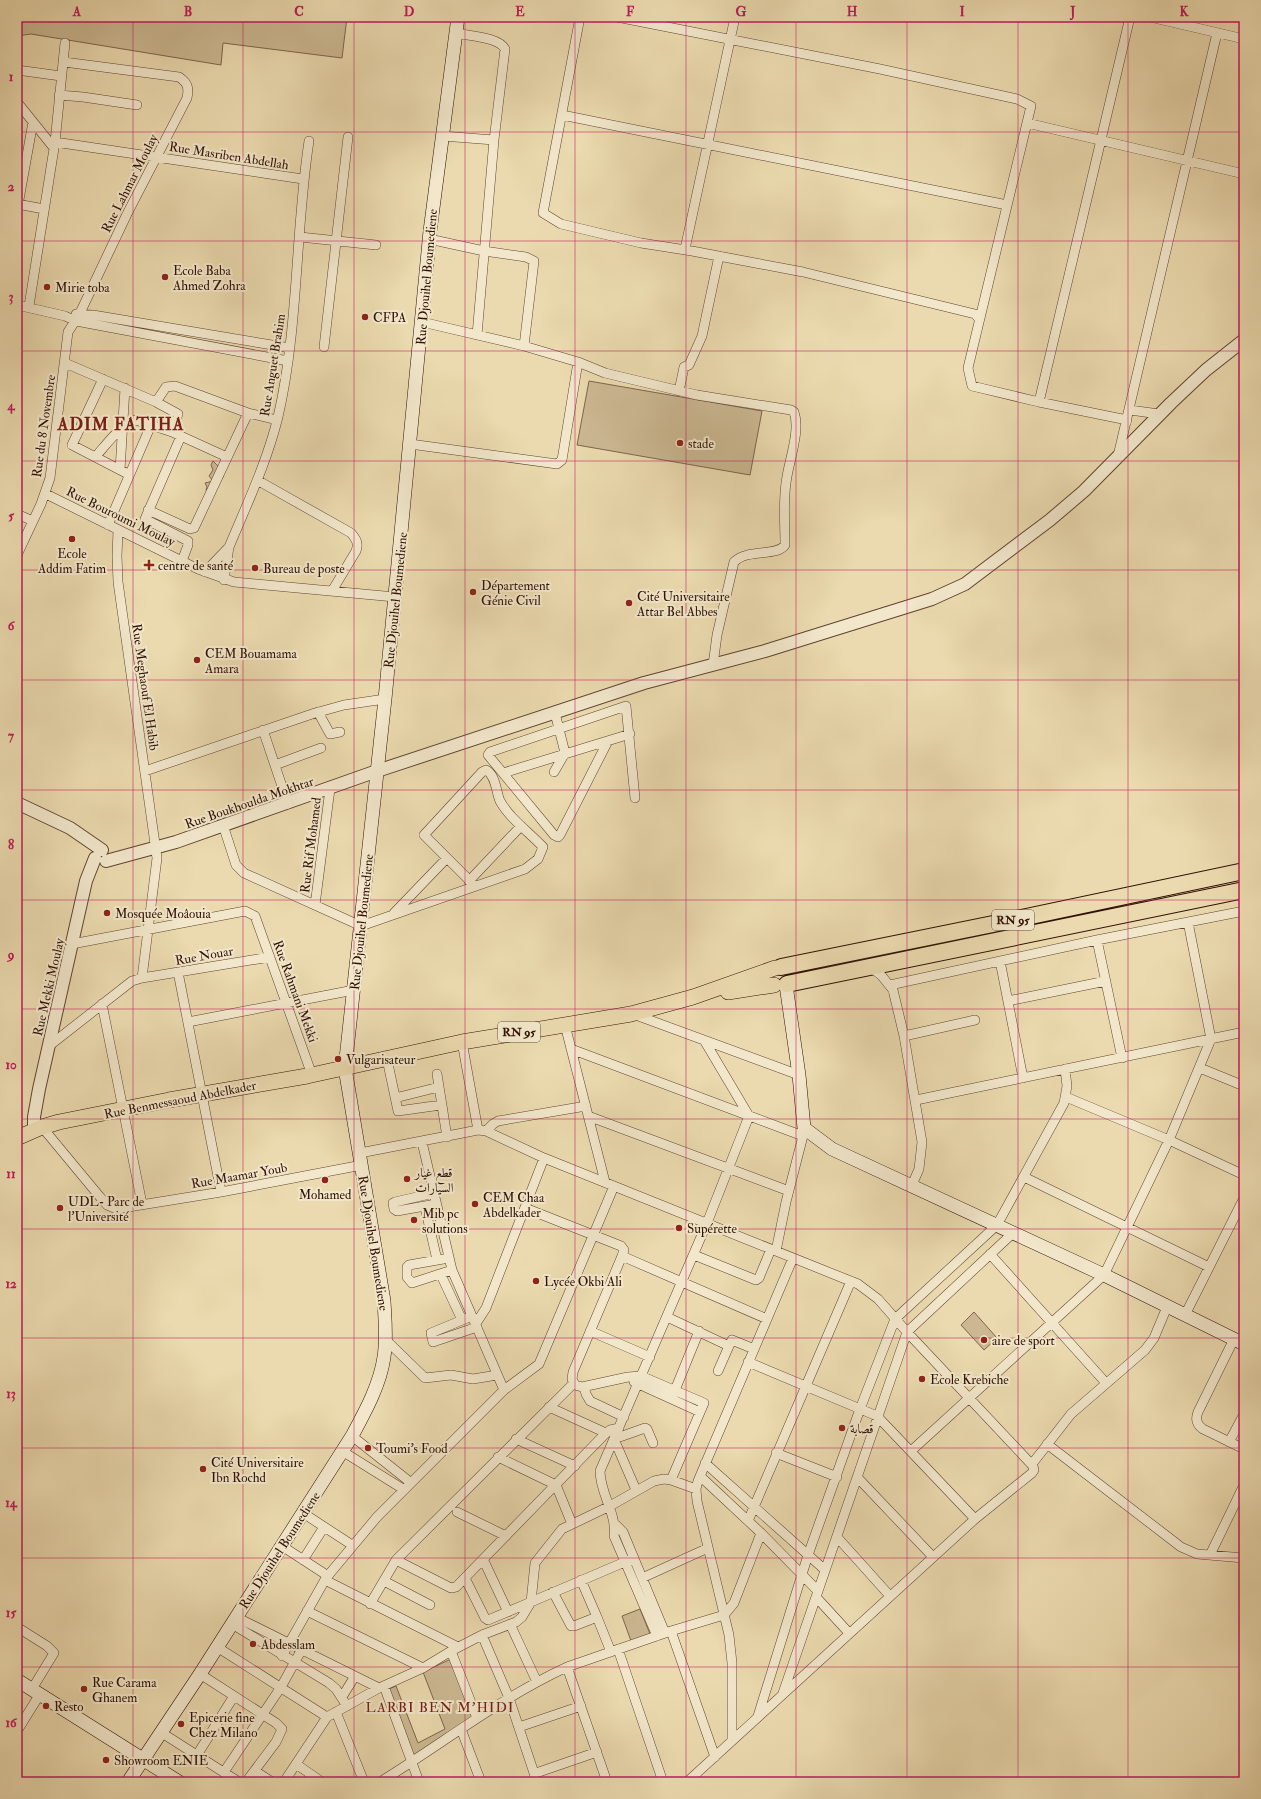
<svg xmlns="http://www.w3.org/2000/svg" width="1261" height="1799" font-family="'IM FELL Double Pica',Amiri,serif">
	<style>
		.green { fill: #cbb892; stroke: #7e644c }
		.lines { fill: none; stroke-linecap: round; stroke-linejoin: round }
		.minor-casing { stroke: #604330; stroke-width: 10 }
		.tertiary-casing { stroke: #604330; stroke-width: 14 }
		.secondary-casing { stroke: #311105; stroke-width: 14 }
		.primary-casing { stroke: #311105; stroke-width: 16 }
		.trunk-casing { stroke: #311105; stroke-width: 18 }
		.minor { stroke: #f2e7cb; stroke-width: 9 }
		.tertiary { stroke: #f2e7cb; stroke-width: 12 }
		.secondary { stroke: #f2e7cb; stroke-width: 13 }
		.primary { stroke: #ebdaaf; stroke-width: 15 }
		.trunk { stroke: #ebdaaf; stroke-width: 16 }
		.grid { fill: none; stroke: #c2185b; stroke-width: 1; stroke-opacity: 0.55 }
		.poi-dot { fill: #8f2418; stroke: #f2e7cb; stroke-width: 1.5 }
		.labels { text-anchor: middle; stroke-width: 4; stroke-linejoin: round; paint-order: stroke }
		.shield { fill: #f2e7cb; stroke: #6b5140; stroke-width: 1 }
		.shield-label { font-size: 12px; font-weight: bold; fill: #311105 }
		.street-label { font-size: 13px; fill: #311105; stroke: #f2e7cb }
		.poi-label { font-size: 13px; fill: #311105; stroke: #f2e7cb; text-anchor: start }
		.neighbourhood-label { font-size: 14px; letter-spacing: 1px; fill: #7a1f14; stroke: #f2e7cb }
		.district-label { font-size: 17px; font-weight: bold; letter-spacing: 1px; fill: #7a1f14; stroke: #f2e7cb }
		.neatline { fill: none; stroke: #c2185b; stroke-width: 1.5 }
		.grid-label { font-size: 13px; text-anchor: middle; font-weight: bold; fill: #c2185b }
	</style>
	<rect width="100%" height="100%" fill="#ebdaaf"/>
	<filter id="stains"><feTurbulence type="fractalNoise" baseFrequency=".005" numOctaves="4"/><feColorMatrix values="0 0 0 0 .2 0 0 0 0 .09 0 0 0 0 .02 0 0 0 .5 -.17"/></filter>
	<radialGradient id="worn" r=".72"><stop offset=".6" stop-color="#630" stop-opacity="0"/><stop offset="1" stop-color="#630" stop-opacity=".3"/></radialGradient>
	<path class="green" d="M17,17H347L342,58L223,43L221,65L31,34L17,36Z
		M589,381L762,411L750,475L577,445Z
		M213,461L219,467V471L224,476L208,494L206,490L207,487L205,483L213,481L209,476L213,470L211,465Z
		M974,1312L997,1338L984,1350L961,1325Z
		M640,1609L650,1634L631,1641L622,1616Z
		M451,1659L472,1717L413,1757L389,1689L396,1686L418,1743L445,1729L423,1672Z"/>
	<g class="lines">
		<defs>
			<path id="minor" d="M580,17L543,213L561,224L641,243L692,251L803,272L975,314L979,319
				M617,17L880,69L1017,99L1031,106L968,368L972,386L1039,402L1127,420
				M1150,17L1244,39
				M456,33C469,36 499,37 505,49L494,140
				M17,70L61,76
				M59,95L83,97L137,105
				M17,102L54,148
				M562,115L1007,205
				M1027,123L1244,174
				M442,136L494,140L477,335
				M55,142L303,179
				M17,204L44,209
				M18,205L33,122
				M300,237L376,245
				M429,239L484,251L526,257L534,261L524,346
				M685,249L735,17
				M17,305L65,316L76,321L288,361
				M29,306L55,142L65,43
				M76,314L93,315L290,348
				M422,322L524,346L578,362L605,373L697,395L791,410L794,412C801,431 788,463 786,483C783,504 785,524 785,545C777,557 748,548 734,562L717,635L713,665
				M324,347L348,137
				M65,363L156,402L166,387L175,386L248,413L277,420
				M103,379L72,445L128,474
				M679,391L684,367L689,365L702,336L719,256
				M156,402L178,414L172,432
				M1039,402L1130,17
				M1130,410L1159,414
				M181,436L145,519L188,541V545L182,561
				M410,444L557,464L562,460L578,362
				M96,456C106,445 122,423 136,420L172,432L227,457
				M1118,456L1217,33
				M120,470L125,388
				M257,480L351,533C356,539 359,543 356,551L332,591
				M46,494L198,569L234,582L395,597
				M148,510L190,529L194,528L248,413
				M17,514L33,521
				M108,525L151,425
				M229,547C247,504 267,462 278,417C299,326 295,232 309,141
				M17,555L41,504L50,478L68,332L80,313L127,214L187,98C189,88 188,83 179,77L64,62
				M205,572L229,547L224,580
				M318,712L330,734L340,732
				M263,730L288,804
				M608,741L560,835L558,837L554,835L488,755L490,752L626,706L635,798
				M275,765L321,748
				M145,771L315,713L344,705L385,699
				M554,772L565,753L555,713
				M503,773L630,734
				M223,825L236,865L244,873L361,926L525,869L538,859L543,847C529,832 510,819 500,801C496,792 496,775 486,770L482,772L424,835L475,886
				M469,881L521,826
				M315,905L330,789
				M394,913L446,859
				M1097,940L1122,1058
				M72,944L245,911L255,916L312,1075
				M1000,961L1023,1078
				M870,967L881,975L893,990L904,1036L922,1142L919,1169L912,1185
				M178,972L221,1192
				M142,978L270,957
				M890,985L1097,940L1244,911
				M1008,1001L1106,981
				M102,1004L142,1204
				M633,1014L799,1075
				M188,1022L354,990
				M565,1025L605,1182
				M904,1036L975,1020
				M462,1042L478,1130
				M49,1046L132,981L142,978L157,858L118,582L117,556L118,530
				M571,1049L803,1136
				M387,1059L398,1111L441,1105
				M1200,1068L1244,1086
				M437,1074L447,1137
				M1066,1097L1169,1140L1244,1175
				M395,1098L439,1087
				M916,1100L1244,1032
				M588,1116L789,1191
				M42,1127L100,1197L107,1205L116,1209L221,1192L362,1165
				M486,1131L493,1124L498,1121L586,1106
				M422,1142L452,1270L504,1390
				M360,1153L478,1130L486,1131L544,1158L858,1284L878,1299L907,1332L1033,1466L1034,1470L1032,1473L975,1519L687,1782
				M1024,1177L1209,1267
				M434,1193L395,1202L393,1203L394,1209L397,1211L436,1204
				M425,1207L437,1260
				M525,1208L621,1246L624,1250L622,1256
				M776,1251L786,1202L804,1132
				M990,1254L1106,1383
				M694,1255L756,1280L759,1278L771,1249
				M449,1258L409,1265L407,1267V1277L412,1283L452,1270
				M441,1275L462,1320
				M1185,1315L1244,1198
				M472,1316L431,1333L433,1342L477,1327
				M667,1317L729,1346L732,1340L754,1349
				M475,1325L486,1308L544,1158
				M590,1331L650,1357
				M1234,1339L1198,1412C1195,1419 1197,1425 1203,1429L1244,1449
				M386,1340L425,1378L451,1375L473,1379L497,1375
				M748,1362L877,1416L975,1519
				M718,1371L729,1346
				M634,1382L700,1412
				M584,1387L586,1394L590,1401L624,1417
				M673,1395L699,1331
				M549,1407L606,1433
				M352,1436L410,1482
				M516,1439L575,1466
				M1229,1442L1244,1414
				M1047,1444L1181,1547L1197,1554L1244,1558
				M342,1451L403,1489
				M911,1451L1104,1275L1169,1140L1211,1039L1188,922
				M776,1453L837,1477
				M498,1457L556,1485L572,1524
				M705,1463L825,1570
				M1032,1464L1071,1414L1145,1350L1154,1338L1167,1307
				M700,1476L761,1533L818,1591
				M857,1477L933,1557
				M671,1480L704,1403L641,1376L628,1377L582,1387L575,1385L572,1379L573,1372L622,1256L767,1319
				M636,1490L614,1439L645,1428L647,1429L653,1443
				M457,1512L506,1536
				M303,1513L352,1545
				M748,1521L851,1281
				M616,1525L623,1532L665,1633
				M837,1537L890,1596
				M282,1546L328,1576
				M1210,1555L1244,1485
				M483,1559L508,1612
				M303,1560L324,1527
				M396,1560L451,1588L456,1587L604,1435L610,1430L619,1428
				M465,1578L485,1618L488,1620L531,1602L535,1563L562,1529L610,1506L654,1481L664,1479L671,1480L696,1489
				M642,1578L708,1548
				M325,1580L458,1647
				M384,1581L430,1605
				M553,1592L571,1626H574L597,1617L581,1580
				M816,1597L849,1633
				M370,1604L396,1560L574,1383
				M307,1611L423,1668
				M236,1617L379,1688
				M597,1617L611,1652
				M232,1624L329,1683L336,1689L347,1706
				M510,1624L537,1682
				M17,1627L47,1646L54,1653L32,1689
				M671,1631L715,1757
				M482,1635L509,1698L537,1782
				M657,1636L614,1536C617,1513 600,1494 600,1471L707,1223L749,1116L704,1040
				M217,1647L327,1717
				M618,1649L663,1782
				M451,1651L482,1635L516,1622L522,1617L531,1602L634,1558
				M282,1656L326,1578L377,1517L504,1390L539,1364L614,1186
				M567,1667L607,1782
				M200,1674L276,1723L282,1729L276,1742L246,1782
				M384,1686L419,1782
				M783,1693L907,1332L1013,1233
				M342,1697L355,1676
				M336,1712L364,1782
				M758,1716L808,1555L860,1409L895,1319L997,1225L1064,1103L1067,1086L1065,1069
				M519,1727L581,1706
				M461,1729L481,1782
				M17,1731L40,1694
				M162,1733L239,1782
				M732,1740V1663L729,1635L697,1501L696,1489L698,1481L793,1258
				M197,1755L234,1696
				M296,1764L322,1782
				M255,1771L272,1782
				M224,1772L281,1687L302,1649
				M536,1773L597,1752
				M284,1782L327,1717L379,1688L423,1668L451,1651L477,1718
				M380,1782C442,1744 500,1698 567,1667L671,1631L724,1615L734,1603L761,1533"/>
			<path id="tertiary" d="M17,803L70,828L102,850
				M106,861L176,842L377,771L644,683L765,651L932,599L965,584L1050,520L1084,491L1171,403L1206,370L1244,340
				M34,1130V1117L39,1089L86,881L95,858"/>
			<path id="secondary" d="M786,985L799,1075L804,1128L832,1149L1104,1275L1244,1344
				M17,1680L179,1782
				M128,1782L200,1674L352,1436C365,1412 380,1385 384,1357C387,1338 385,1320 384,1301L345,1068L385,699L430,231L458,17"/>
			<path id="primary" d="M728,992L774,985
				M17,1138L42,1127L59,1122L169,1100L307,1076L462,1042L631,1014L693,997L775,968"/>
			<path id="trunk" d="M781,967L993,924L1244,871
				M787,984L1244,890"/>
		</defs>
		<use href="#minor" class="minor-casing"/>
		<use href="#tertiary" class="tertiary-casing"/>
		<use href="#secondary" class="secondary-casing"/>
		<use href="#primary" class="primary-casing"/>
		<use href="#trunk" class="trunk-casing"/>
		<use href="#minor" class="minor"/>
		<use href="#tertiary" class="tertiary"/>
		<use href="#secondary" class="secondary"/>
		<use href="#primary" class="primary"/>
		<use href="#trunk" class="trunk"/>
	</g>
	<path class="grid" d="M133,17V1782M243,17V1782M354,17V1782M465,17V1782M575,17V1782M686,17V1782M796,17V1782M907,17V1782M1018,17V1782M1128,17V1782M17,132H1244M17,241H1244M17,351H1244M17,461H1244M17,570H1244M17,680H1244M17,790H1244M17,900H1244M17,1009H1244M17,1119H1244M17,1229H1244M17,1338H1244M17,1448H1244M17,1558H1244M17,1667H1244"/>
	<g class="poi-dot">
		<circle cx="165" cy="277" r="4"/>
		<circle cx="47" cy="287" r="4"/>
		<circle cx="365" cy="317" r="4"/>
		<circle cx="680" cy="443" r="4"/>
		<circle cx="72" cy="539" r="4"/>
		<path d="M147 559h4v4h4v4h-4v4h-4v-4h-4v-4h4z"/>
		<circle cx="255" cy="568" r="4"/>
		<circle cx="473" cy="592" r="4"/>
		<circle cx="629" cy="603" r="4"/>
		<circle cx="197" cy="660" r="4"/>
		<circle cx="107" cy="913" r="4"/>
		<circle cx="338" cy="1059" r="4"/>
		<circle cx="407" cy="1179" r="4"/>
		<circle cx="325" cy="1180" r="4"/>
		<circle cx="475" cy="1204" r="4"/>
		<circle cx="60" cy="1208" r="4"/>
		<circle cx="414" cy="1220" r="4"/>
		<circle cx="679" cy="1228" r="4"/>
		<circle cx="536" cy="1281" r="4"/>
		<circle cx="984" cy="1340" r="4"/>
		<circle cx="922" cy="1379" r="4"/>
		<circle cx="842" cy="1428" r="4"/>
		<circle cx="368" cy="1448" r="4"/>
		<circle cx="203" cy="1469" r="4"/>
		<circle cx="253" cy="1644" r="4"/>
		<circle cx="84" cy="1689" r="4"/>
		<circle cx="46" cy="1706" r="4"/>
		<circle cx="181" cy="1724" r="4"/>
		<circle cx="106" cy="1760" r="4"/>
	</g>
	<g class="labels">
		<g class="shield">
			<rect x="992" y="910" width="42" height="20" rx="3"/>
			<rect x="498" y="1022" width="42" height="20" rx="3"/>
		</g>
		<g class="shield-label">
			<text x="1013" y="924">RN 95</text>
			<text x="519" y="1036">RN 95</text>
		</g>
		<g class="street-label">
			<text transform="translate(229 155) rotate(9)" y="5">Rue Masriben Abdellah</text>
			<text transform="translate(129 183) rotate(-63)" y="5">Rue Lahmar Moulay</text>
			<text transform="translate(426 277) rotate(-85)" y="5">Rue Djouihel Boumediene</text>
			<text transform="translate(272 365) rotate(-81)" y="5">Rue Anguet Brahim</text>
			<text transform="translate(43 426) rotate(-82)" y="5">Rue du 8 Novembre</text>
			<text transform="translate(121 516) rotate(26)" y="5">Rue Bouroumi Moulay</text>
			<text transform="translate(395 600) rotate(-84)" y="5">Rue Djouihel Boumediene</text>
			<text transform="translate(146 687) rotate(82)" y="5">Rue Meghaouf El Habib</text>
			<text transform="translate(249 802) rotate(-19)" y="5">Rue Boukhoulda Mokhtar</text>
			<text transform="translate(310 845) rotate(-83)" y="5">Rue Rif Mohamed</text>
			<text transform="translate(361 922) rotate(-84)" y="5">Rue Djouihel Boumediene</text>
			<text transform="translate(204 955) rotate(-10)" y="5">Rue Nouar</text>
			<text transform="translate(48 987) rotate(-77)" y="5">Rue Mekki Moulay</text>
			<text transform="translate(296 991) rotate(70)" y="5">Rue Rahmani Mekki</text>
			<text transform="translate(180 1099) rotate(-11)" y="5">Rue Benmessaoud Abdelkader</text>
			<text transform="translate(239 1175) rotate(-10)" y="5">Rue Maamar Youb</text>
			<text transform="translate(374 1243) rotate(81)" y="5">Rue Djouihel Boumediene</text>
			<text transform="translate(279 1550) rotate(-57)" y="5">Rue Djouihel Boumediene</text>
		</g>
		<g class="poi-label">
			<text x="173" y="275">Ecole Baba<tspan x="173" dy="15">Ahmed Zohra</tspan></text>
			<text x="55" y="292">Mirie toba</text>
			<text x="373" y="322">CFPA</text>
			<text x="688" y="448">stade</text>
			<text x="72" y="558" text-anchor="middle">Ecole<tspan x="72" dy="15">Addim Fatim</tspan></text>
			<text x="158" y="570">centre de santé</text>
			<text x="263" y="573">Bureau de poste</text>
			<text x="481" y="590">Département<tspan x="481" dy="15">Génie Civil</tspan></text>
			<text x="637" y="601">Cité Universitaire<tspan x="637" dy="15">Attar Bel Abbes</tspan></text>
			<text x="205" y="658">CEM Bouamama<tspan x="205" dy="15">Amara</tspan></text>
			<text x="115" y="918">Mosquée Moâouia</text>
			<text x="346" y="1064">Vulgarisateur</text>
			<text x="415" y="1177">قطع غيار<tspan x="415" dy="15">السيارات</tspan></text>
			<text x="325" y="1199" text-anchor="middle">Mohamed</text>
			<text x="483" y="1202">CEM Chaa<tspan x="483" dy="15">Abdelkader</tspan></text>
			<text x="68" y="1206">UDL- Parc de<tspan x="68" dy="15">l'Université</tspan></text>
			<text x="422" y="1218">Mib pc<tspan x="422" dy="15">solutions</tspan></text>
			<text x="687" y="1233">Supérette</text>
			<text x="544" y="1286">Lycée Okbi Ali</text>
			<text x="992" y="1345">aire de sport</text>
			<text x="930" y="1384">Ecole Krebiche</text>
			<text x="850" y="1433">قصابة</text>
			<text x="376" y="1453">Toumi's Food</text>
			<text x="211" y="1467">Cité Universitaire<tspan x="211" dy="15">Ibn Rochd</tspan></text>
			<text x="261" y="1649">Abdesslam</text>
			<text x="92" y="1687">Rue Carama<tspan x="92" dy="15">Ghanem</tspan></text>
			<text x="54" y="1711">Resto</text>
			<text x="189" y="1722">Epicerie fine<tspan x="189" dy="15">Chez Milano</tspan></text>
			<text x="114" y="1765">Showroom ENIE</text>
		</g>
		<g class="neighbourhood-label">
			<text x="440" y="1712">LARBI BEN M'HIDI</text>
		</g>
		<g class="district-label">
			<text x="121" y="430">ADIM FATIHA</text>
		</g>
	</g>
	<rect width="1261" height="1799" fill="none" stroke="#ebdaaf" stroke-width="44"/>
	<rect x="22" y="22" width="1217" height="1755" class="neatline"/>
	<g class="grid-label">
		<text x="77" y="16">A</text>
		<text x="188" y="16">B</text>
		<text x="299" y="16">C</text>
		<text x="409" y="16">D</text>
		<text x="520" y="16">E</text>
		<text x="630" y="16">F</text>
		<text x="741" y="16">G</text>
		<text x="852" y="16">H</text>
		<text x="962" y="16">I</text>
		<text x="1073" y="16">J</text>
		<text x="1184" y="16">K</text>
		<text x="11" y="81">1</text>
		<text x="11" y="191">2</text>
		<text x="11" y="301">3</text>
		<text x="11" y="410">4</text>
		<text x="11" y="520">5</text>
		<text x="11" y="630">6</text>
		<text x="11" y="740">7</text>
		<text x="11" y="849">8</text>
		<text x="11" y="959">9</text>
		<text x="11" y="1069">10</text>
		<text x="11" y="1178">11</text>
		<text x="11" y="1288">12</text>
		<text x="11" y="1398">13</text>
		<text x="11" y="1507">14</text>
		<text x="11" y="1617">15</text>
		<text x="11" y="1727">16</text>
	</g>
	<rect width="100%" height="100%" filter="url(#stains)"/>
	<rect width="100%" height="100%" fill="url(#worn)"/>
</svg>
